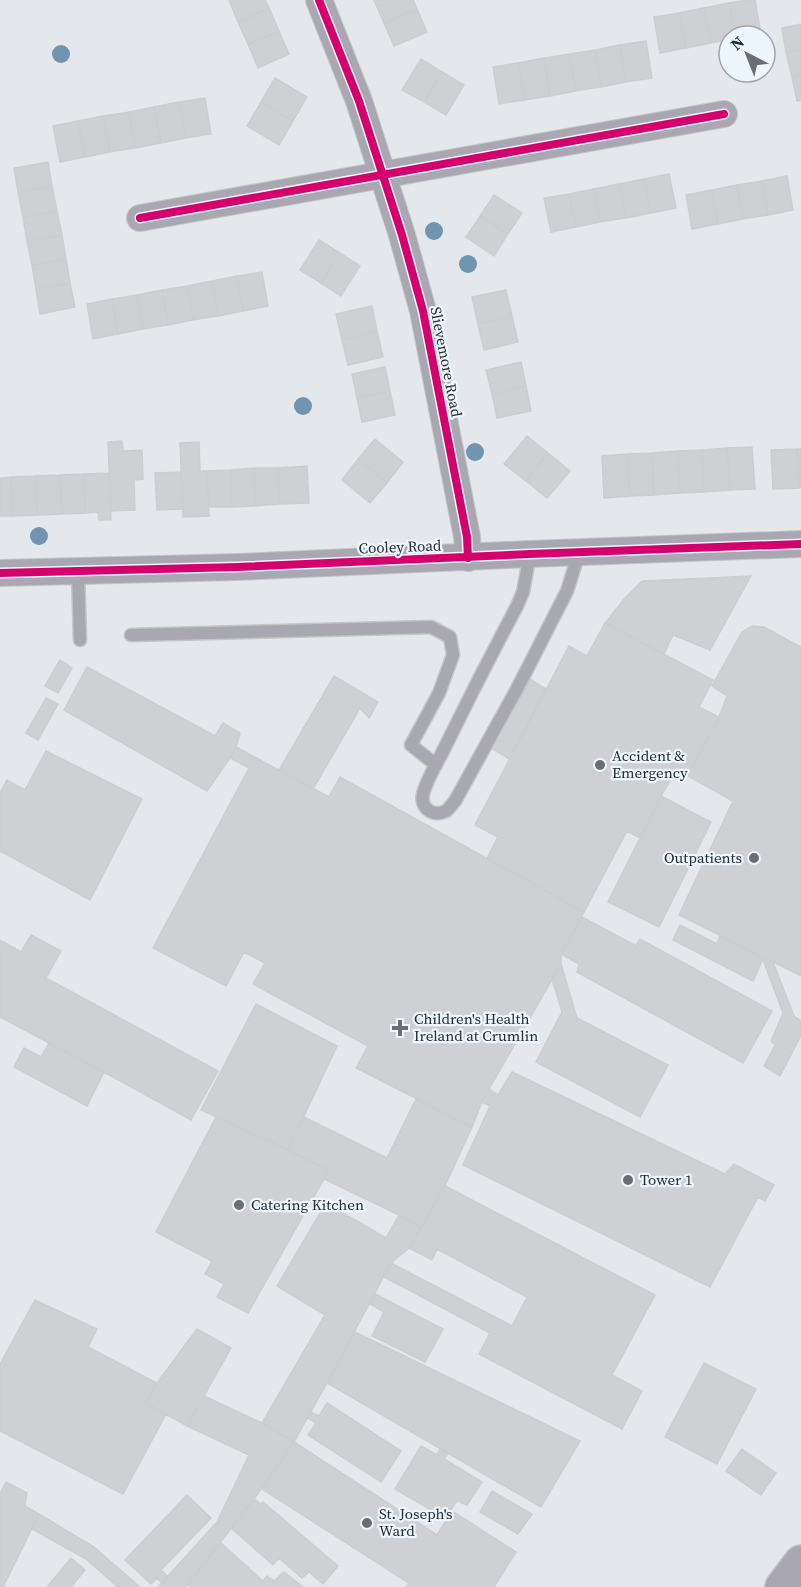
<svg xmlns="http://www.w3.org/2000/svg" width="801" height="1587" font-family="'Source Serif 4',serif">
	<style>
		.building { fill: #cfd0d3; stroke: #cdcdd0; stroke-width: 1.5 }
		.lines { fill: none; stroke-linecap: round; stroke-linejoin: round }
		.lane-casing { stroke: #c3c6c9; stroke-width: 15 }
		.street-casing { stroke: #c3c6c9; stroke-width: 28 }
		.secondary-casing { stroke: #c3c6c9; stroke-width: 36 }
		.lane { stroke: #a8a7b2; stroke-width: 12 }
		.street { stroke: #a8a7b2; stroke-width: 26 }
		.secondary { stroke: #a7a6b1; stroke-width: 33 }
		.cycleway-casing { stroke: #edf6fe; stroke-width: 11 }
		.cycleway { stroke: #d6006c; stroke-width: 8 }
		.tree { fill: #7294ae }
		.poi-dot { fill: #6a6e71; stroke: #edf6fe; stroke-width: 2 }
		.labels { text-anchor: middle; stroke-width: 4.5; stroke-linejoin: round; paint-order: stroke }
		.street-label { font-size: 15px; fill: #282c2f; stroke: #edf6fe }
		.poi-label { font-size: 15px; fill: #282c2f; stroke: #edf6fe; text-anchor: start }
	</style>
	<rect width="100%" height="100%" fill="#e4e8ec"/>
	<path class="building" d="M229,0H265L269,8L238,22Z
		M374,0H413L417,9L384,23Z
		M748,0H755L761,34L750,36H735L729,3Z
		M729,3L735,36H729V40L711,43L704,8Z
		M269,8L279,31L248,44L238,22Z
		M704,8L711,43L686,48L679,13Z
		M417,9L427,32L394,46L384,23Z
		M679,13L686,48L660,53L654,17Z
		M801,24V49L786,52L782,28Z
		M279,31L289,54L258,68L248,44Z
		M646,41L652,78L626,82L620,45Z
		M620,45L626,82L601,87L595,50Z
		M801,49V75L792,77L786,52Z
		M595,50L601,87L576,91L569,54Z
		M569,54L576,91L550,96L544,58Z
		M544,58L550,96L525,100L518,63Z
		M421,59L442,72L424,102L402,90Z
		M518,63L525,100L499,104L493,67Z
		M442,72L464,85L446,115L424,102Z
		M801,75V100L797,101L792,77Z
		M275,78L307,97L293,121L261,102Z
		M205,98L211,134L186,138L179,102Z
		M179,102L186,138L161,143L154,107Z
		M261,102L293,121L279,145L247,126Z
		M154,107L161,143L135,148L129,112Z
		M129,112L135,148L110,152L103,116Z
		M103,116L110,152L85,157L78,121Z
		M78,121L85,157L60,162L53,126Z
		M48,162L52,186L18,192L14,168Z
		M669,174L676,208L651,213L644,179Z
		M787,176L793,210L768,215L762,181Z
		M644,179L651,213L626,218L619,184Z
		M762,181L768,215L743,219L737,185Z
		M619,184L626,218L600,222L594,189Z
		M737,185L743,219L718,224L712,190Z
		M52,186L57,211L23,217L18,192Z
		M594,189L600,222L576,227L569,194Z
		M712,190L718,224L692,229L686,195Z
		M569,194L576,227L551,232L544,198Z
		M494,195L522,213L508,234L480,216Z
		M57,211L62,235L27,241L23,217Z
		M480,216L508,234L494,256L466,237Z
		M62,235L66,259L32,265L27,241Z
		M319,240L340,253L321,283L300,270Z
		M340,253L360,266L341,296L321,283Z
		M66,259L70,283L36,289L32,265Z
		M262,272L268,306L243,311L237,276Z
		M237,276L243,311L218,316L212,281Z
		M212,281L218,316L193,320L187,286Z
		M70,283L75,307L40,314L36,289Z
		M187,286L193,320L168,325L162,290Z
		M162,290L168,325L143,329L137,295Z
		M506,290L512,316L478,324L472,297Z
		M137,295L143,329L118,334L112,299Z
		M112,299L118,334L93,339L87,304Z
		M372,306L377,331L342,340L336,314Z
		M512,316L518,342L484,350L478,324Z
		M377,331L383,357L348,365L342,340Z
		M521,362L526,386L492,394L486,370Z
		M385,367L390,391L357,398L352,374Z
		M526,386L531,411L497,418L492,394Z
		M390,391L395,415L362,422L357,398Z
		M527,436L548,453L526,481L504,464Z
		M375,439L403,462L387,483L358,459Z
		M122,441L123,451L142,450L143,479L134,480L135,510L111,511L108,442Z
		M199,442L200,471H207L209,516L183,517L180,443Z
		M752,447L755,489L730,490L727,448Z
		M727,448L730,490L704,492L702,450Z
		M797,449L799,488L773,489L771,450Z
		M797,449H801V487L799,488Z
		M702,450L704,492L680,493L677,451Z
		M677,451L680,493L654,495L652,453Z
		M548,453L570,471L547,498L526,481Z
		M652,453L654,495L630,496L627,454Z
		M627,454L630,496L604,498L602,456Z
		M358,459L387,483L370,503L342,480Z
		M307,466L309,503L279,504L278,468Z
		M254,468L255,506L232,507L231,470Z
		M254,468H278L279,504L255,506Z
		M231,470L232,507H209L207,471Z
		M181,472L183,509L157,510L155,473Z
		M109,473L111,520H99L98,512L85,513L84,474Z
		M84,474L85,513L62,514L60,475Z
		M60,475L62,514L37,515L36,476Z
		M36,476L37,515L12,516L11,477Z
		M11,477L12,516H0V478Z
		M751,576L710,650L673,635L664,654L605,623L625,598L642,581Z
		M605,623L713,680L699,707L719,717L688,776L676,771L661,796L640,838L627,831L584,912L487,858L498,837L475,825L569,646L587,656Z
		M752,626L764,627L801,647V976L679,915L733,801L688,776L719,717L727,696L712,686L742,632Z
		M60,660L72,668L58,693L45,686Z
		M87,667L215,736L223,723L240,733L236,747L230,758L207,791L64,710Z
		M334,676L378,702L369,718L360,708L313,789L279,770Z
		M525,676L546,689L509,759L488,746Z
		M46,698L58,704L38,740L26,733Z
		M236,747L329,797L340,777L584,912L561,954V964L489,1089L482,1102L472,1127L356,1068L368,1046L253,984L265,963L244,952L226,986L153,948L249,768L230,758Z
		M46,751L142,799L90,900L0,851V793L7,780L25,790Z
		M661,796L711,822L659,927L608,902Z
		M582,917L636,946L640,939L772,1011L743,1063L577,972L579,964L561,954Z
		M680,925L717,944L720,935L763,959L753,981L673,940Z
		M31,935L61,951L46,978L218,1071L191,1120L104,1072L0,1017V940L21,952Z
		M762,957L773,962L794,1016L801,1021V1035L780,1076L764,1066L775,1045L771,1041L783,1013Z
		M561,964L577,1018L668,1065L640,1117L536,1062L562,1012L552,979Z
		M256,1004L337,1046L288,1150L201,1110Z
		M49,1043L104,1072L87,1106L14,1067L24,1048L41,1057Z
		M512,1072L725,1174L734,1164L774,1185L765,1201L758,1197L710,1287L463,1165L490,1106L482,1102L489,1089L498,1095Z
		M416,1099L472,1127L445,1186L421,1228L399,1215L324,1179L329,1170L288,1150L304,1117L387,1158Z
		M216,1117L288,1150L329,1170L248,1313L217,1297L224,1284L205,1274L212,1261L156,1232Z
		M445,1186L655,1295L612,1375L642,1391L622,1429L479,1354L490,1333L384,1277L391,1263L512,1326L527,1297L437,1249L432,1260L409,1248Z
		M326,1203L386,1238L399,1215L421,1228L409,1248L391,1263L327,1383L294,1442L262,1423L325,1315L277,1286Z
		M375,1294L443,1329L425,1362L372,1336L384,1312L370,1304Z
		M35,1300L97,1329L88,1347L157,1383L146,1403L166,1414L123,1494L0,1431V1364Z
		M197,1329L231,1348L187,1426L146,1403L157,1383Z
		M355,1332L580,1441L541,1507L327,1383Z
		M704,1363L756,1389L717,1464L665,1437Z
		M204,1396L262,1423L294,1442L254,1499L188,1584L185,1587H158L217,1522L249,1455L187,1426Z
		M327,1403L401,1451L381,1482L308,1435L316,1423L308,1418L311,1412L319,1416Z
		M294,1442L437,1535L452,1511L516,1552L494,1587H406L409,1583L262,1489Z
		M421,1446L437,1455L440,1448L448,1453L444,1459L482,1482L467,1505L457,1501L445,1518L395,1489Z
		M742,1449L776,1473L761,1495L726,1471Z
		M6,1482L27,1493L25,1506L39,1514L3,1587H0V1494Z
		M492,1491L532,1514L518,1534L480,1512Z
		M187,1495L211,1518L161,1570L168,1577L162,1583L157,1578L151,1584L125,1560Z
		M254,1499L261,1504L263,1502L338,1566L323,1584L309,1572L302,1578L279,1558L273,1565L231,1528Z
		M39,1514L94,1547L140,1587H118L86,1559L32,1529Z
		M220,1542L263,1581L267,1576L274,1581L284,1572L303,1587H191L188,1584Z
		M71,1558L85,1570L71,1587H47Z"/>
	<g class="lines">
		<defs>
			<path id="lane" d="M530,554L523,592L517,606C492,653 468,700 445,747C438,762 427,778 423,794C420,807 432,818 446,811C449,809 452,804 455,801L518,687L567,591L579,553
				M78,572L80,640
				M131,635L431,627L450,637L453,655L439,693L411,745L436,765"/>
			<path id="street" d="M319,0L359,101L402,235L423,311L467,537L468,558
				M140,218L724,114
				M0,573L237,567L530,554L801,544"/>
			<path id="secondary" d="M782,1587L801,1562"/>
		</defs>
		<use href="#lane" class="lane-casing"/>
		<use href="#street" class="street-casing"/>
		<use href="#secondary" class="secondary-casing"/>
		<use href="#lane" class="lane"/>
		<use href="#street" class="street"/>
		<use href="#secondary" class="secondary"/>
		<defs>
			<path id="cycleway" d="M319,0L359,101L402,235L423,311L467,537L468,558
				M140,218L724,114
				M0,573L237,567L530,554L801,544"/>
		</defs>
		<use href="#cycleway" class="cycleway-casing"/>
		<use href="#cycleway" class="cycleway"/>
	</g>
	<g class="tree">
		<circle cx="61" cy="54" r="9"/>
		<circle cx="434" cy="231" r="9"/>
		<circle cx="468" cy="264" r="9"/>
		<circle cx="303" cy="406" r="9"/>
		<circle cx="475" cy="452" r="9"/>
		<circle cx="39" cy="536" r="9"/>
	</g>
	<g class="poi-dot">
		<circle cx="600" cy="765" r="6"/>
		<circle cx="754" cy="858" r="6"/>
		<path d="M397 1019h6v6h6v6h-6v6h-6v-6h-6v-6h6z"/>
		<circle cx="628" cy="1180" r="6"/>
		<circle cx="239" cy="1205" r="6"/>
		<circle cx="367" cy="1523" r="6"/>
	</g>
	<g class="labels">
		<g class="street-label">
			<text transform="translate(446 362) rotate(79)" y="5">Slievemore Road</text>
			<text transform="translate(400 547) rotate(-2)" y="5">Cooley Road</text>
		</g>
		<g class="poi-label">
			<text x="612" y="761">Accident &amp;<tspan x="612" dy="17">Emergency</tspan></text>
			<text x="742" y="863" text-anchor="end">Outpatients</text>
			<text x="414" y="1024">Children's Health<tspan x="414" dy="17">Ireland at Crumlin</tspan></text>
			<text x="640" y="1185">Tower 1</text>
			<text x="251" y="1210">Catering Kitchen</text>
			<text x="379" y="1519">St. Joseph's<tspan x="379" dy="17">Ward</tspan></text>
		</g>
	</g>
	<g transform="translate(747 54) rotate(318)"><circle r="28" fill="#edf6fe" stroke="#9ea5ab" stroke-width="1.5"/>
	<path d="M0-4.5L10 22L0 15L-10 22Z" fill="#6a6e71"/>
	<text y="-9" font-size="16" font-weight="bold" text-anchor="middle" fill="#282c2f">N</text>
	</g>
</svg>
